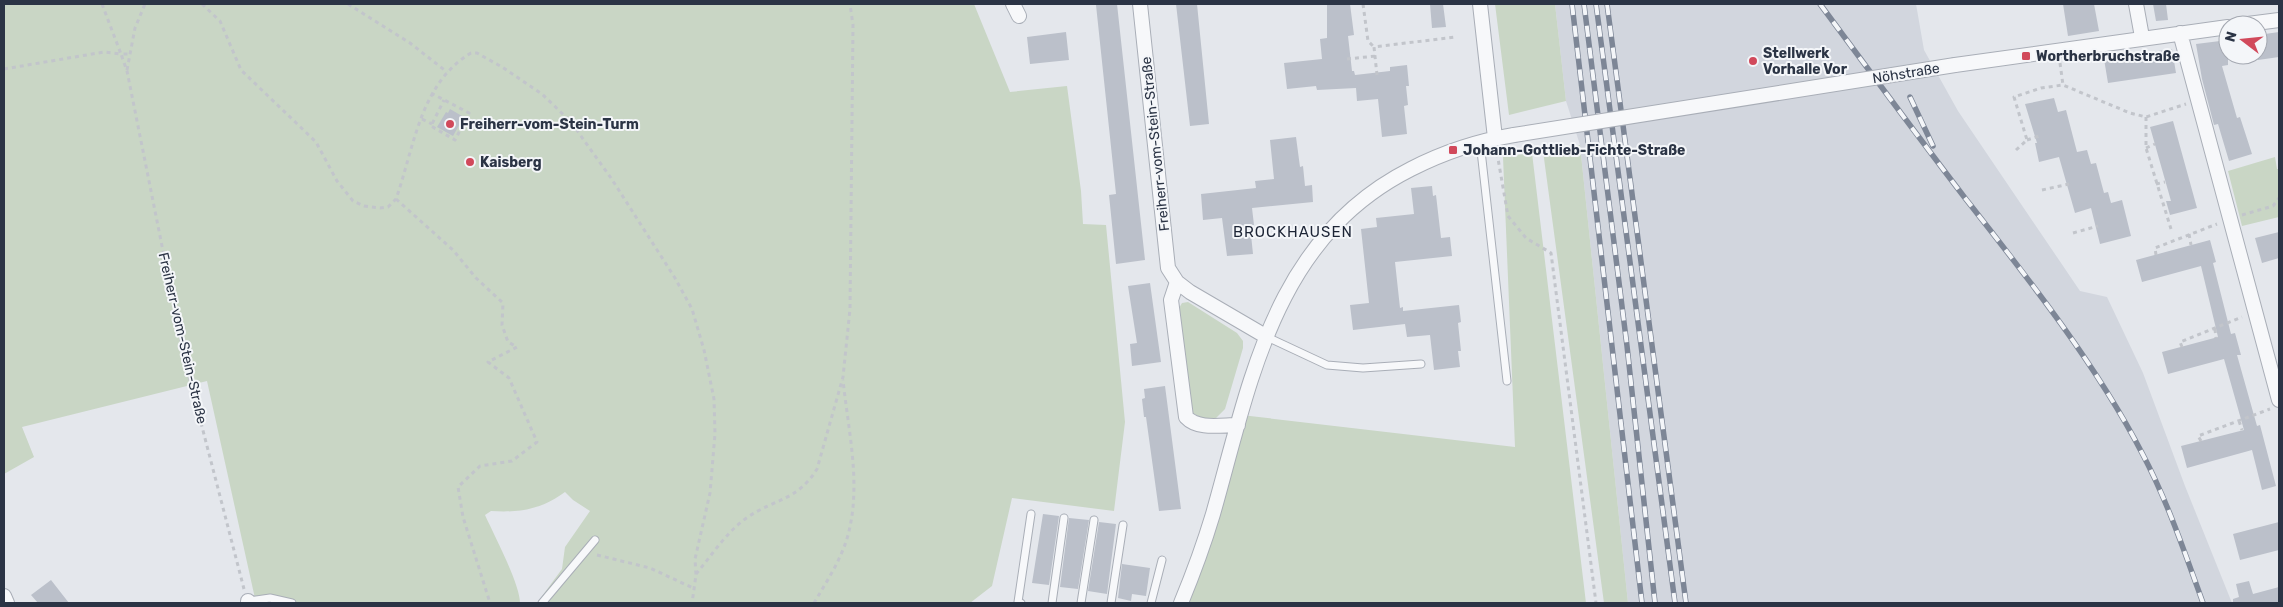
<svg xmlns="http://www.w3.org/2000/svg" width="2283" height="607" font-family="Rubik,sans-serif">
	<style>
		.built { fill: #d2d6de }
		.green { fill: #c9d6c5 }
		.building { fill: #bbc0ca }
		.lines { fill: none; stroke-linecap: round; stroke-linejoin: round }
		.service-casing { stroke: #a9aeb7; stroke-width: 9 }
		.minor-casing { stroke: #a9aeb7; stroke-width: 16 }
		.path { stroke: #c2c5cb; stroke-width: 3; stroke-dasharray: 4 4; stroke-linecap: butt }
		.service { stroke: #f7f8fa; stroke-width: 7 }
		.minor { stroke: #f7f8fa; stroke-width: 14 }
		.rail-casing { stroke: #7d8696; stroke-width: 5.5 }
		.rail { stroke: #f4f6f9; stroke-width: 4; stroke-dasharray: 11; stroke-linecap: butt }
		.minor-bridge-casing { stroke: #a9aeb7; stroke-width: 16; stroke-linecap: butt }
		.minor-bridge { stroke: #f7f8fa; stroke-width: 14 }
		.poi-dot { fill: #d1495b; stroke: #f4f6f9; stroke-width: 2 }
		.labels { text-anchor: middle; stroke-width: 4; stroke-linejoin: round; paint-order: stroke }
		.poi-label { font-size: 14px; font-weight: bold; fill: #2b3445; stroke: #f4f6f9; text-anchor: start }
		.street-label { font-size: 14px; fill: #2b3445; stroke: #f4f6f9 }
		.neighbourhood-label { font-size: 15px; letter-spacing: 1px; fill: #1d2536; stroke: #f4f6f9 }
	</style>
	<rect width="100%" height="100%" fill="#e4e7ec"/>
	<path class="built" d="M1555,4H1916L1924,50L1958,111L2080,291L2107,297L2143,373L2185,486L2232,603H1628L1580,145L1566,101Z"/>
	<path class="green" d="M4,4H974L1010,92L1067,86L1081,191L1083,224L1106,225L1125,422L1114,511L1012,498L992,586L970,603H537L562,569L565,547L590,511L573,500L565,492C542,509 520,513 491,511L485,515C494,535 520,584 520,603H256L207,381L22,427L34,457L4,474Z
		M1495,4H1555L1566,101L1509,115Z
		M1580,145L1628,603H1604L1543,151Z
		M1532,153L1586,603H1181L1241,415L1515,447L1503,157Z
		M2275,157L2277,169H2279V217L2242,226L2228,171Z
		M1188,302L1237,333L1243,341V348L1225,409L1215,419H1205L1192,413L1178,310L1182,303Z"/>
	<path class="building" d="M1117,4L1145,260L1116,264L1109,195L1116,194L1096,5Z
		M1176,4H1197L1209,124L1190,126Z
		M1327,4H1350L1354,35L1348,36L1352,71H1354L1355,75L1390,71V67L1407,65L1409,86H1406L1408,105L1404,106L1407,134L1382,137L1378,99L1357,101L1356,88L1317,90L1316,86L1287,89L1284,63L1322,59L1320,39L1327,38Z
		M1430,4H1443L1446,27L1432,28Z
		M2063,4H2094L2099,31L2068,36Z
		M2153,4H2166L2168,20L2156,21Z
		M1066,32L1069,60L1030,64L1027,37Z
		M2279,32V57L2258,60V35Z
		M2228,40V65L2222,66L2237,118L2240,117L2252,154L2229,161L2218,124L2214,125L2202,79L2196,44Z
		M2172,49L2176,73L2108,83L2104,59Z
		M2054,98L2058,112L2066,110L2077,152L2087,150L2091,164L2096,163L2104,193L2108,192L2111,203L2122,200L2131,236L2100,244L2091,208L2075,213L2059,157L2039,162L2035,143H2037L2025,104Z
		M450,109L462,116L460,119L462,120L453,136L437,127L446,112L448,113Z
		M2173,121L2197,208L2170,215L2166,201H2171L2150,127Z
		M1296,137L1300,167L1303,166L1305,186L1312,185L1313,202L1252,208L1254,225H1250L1253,254L1227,256L1222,218L1203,220L1201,194L1256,188L1255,181L1274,179L1270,140Z
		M1432,186L1433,196L1436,195L1441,238L1450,237L1452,256L1395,262L1400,308L1403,307V311L1459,305L1461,322L1458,323L1461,351H1458L1460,367L1434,370L1430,335L1407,337L1405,324L1353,330L1350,305L1369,303L1361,229L1377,227L1376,218L1414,214L1411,188Z
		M2279,232V258L2262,263L2255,238Z
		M2210,240L2216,262L2213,263L2231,334L2235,333L2241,355H2237L2257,426L2260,425L2276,486L2262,490L2252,450L2187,468L2181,446L2244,430L2224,359L2168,374L2162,352L2218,337L2201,266L2142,282L2136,260Z
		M1150,283L1161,362L1132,366L1130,344L1137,343L1128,286Z
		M1165,386L1181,509L1159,511L1146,417H1144L1142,399L1145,398L1144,389Z
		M1043,514L1059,516L1049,585L1032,583Z
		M1069,518L1089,520L1078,589L1060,587Z
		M1099,522L1116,524L1107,594L1088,591Z
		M2279,522V550L2240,560L2233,534Z
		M1122,564L1150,568L1146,596L1132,594L1131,601L1118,598Z
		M51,580L69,603H38L31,595Z
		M2249,581L2253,594L2279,587V603H2233V599L2239,597L2236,584Z"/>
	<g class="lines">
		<defs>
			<path id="service" d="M1480,142L1507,381
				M1267,337L1327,365L1363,368L1421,364
				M248,601L270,598L292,603
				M542,603L595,540
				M1021,603L1018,602L1031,514
				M1052,603L1064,518
				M1081,603L1094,520
				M1111,603L1123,525
				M1151,603L1162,560"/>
			<path id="minor" d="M1013,4L1019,16
				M1140,4L1168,268L1177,282L1190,292L1267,337
				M1480,4L1495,138
				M2136,4L2142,37
				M2240,25L2279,20
				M2180,33L2279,400
				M1955,65L2228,27
				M1177,282L1171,300L1186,417C1198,430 1221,425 1238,425
				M4,596L7,603
				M248,601V603
				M1181,603C1193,574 1204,544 1213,514C1251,380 1274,238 1411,169C1444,152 1478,141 1514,135"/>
		</defs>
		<use href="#service" class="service-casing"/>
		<use href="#minor" class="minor-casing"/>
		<path class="path" d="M102,4L121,54H130
			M202,4L220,21L241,70L316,142L337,181L353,201L364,206L380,208L388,207L396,199C414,148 420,83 471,53H477L502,67L542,94L571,122L611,178L675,278L692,309L704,350L714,399L715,434L710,493L695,559L696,575L692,603
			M348,4L410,43L447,72
			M1363,4L1368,41L1374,47
			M1347,59L1376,56
			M2060,63L2063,85
			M4,69L104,52L121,54L127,71L185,361L244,589
			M127,70L135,28L145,4
			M1377,75L1374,47L1455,37
			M431,93L469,113L455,140L431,126L444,100
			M2146,117V148L2171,229
			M422,119L432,124
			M2027,140L2039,136
			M2146,148L2155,144
			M2016,150L2027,140L2014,97L2041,88L2063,85L2130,113L2146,117L2186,104
			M1497,153L1508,216L1526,238L1551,253L1596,603
			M2156,184L2165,182
			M2042,190L2069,184
			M396,199L453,250L476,278L503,303L502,325L508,342L517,347L488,362L509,378L537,442L512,461L480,466L458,487L463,517L490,603
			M2242,215L2273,206L2279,198
			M2073,233L2098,226
			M2189,234L2191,245
			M2156,255L2155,248L2217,224
			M2215,329L2216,338
			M2182,347L2180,342L2242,317
			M2239,421L2242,430
			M2201,441L2198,436L2270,409
			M597,555L650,568L693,588
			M696,574C712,555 727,531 748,517C776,498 797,501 817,469L843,377L850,309L853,25L850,4
			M814,603C827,581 843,557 849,531C861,482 848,429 843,380"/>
		<use href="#service" class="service"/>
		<use href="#minor" class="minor"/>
		<defs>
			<path id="rail" d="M1572,4L1642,603
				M1584,4L1627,346L1655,603
				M1596,4L1675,603
				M1607,4L1686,603
				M1820,4C1868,69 1916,134 1965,198C2027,277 2096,364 2142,453C2167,500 2185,553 2203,603
				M1910,97L1933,146"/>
		</defs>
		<use href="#rail" class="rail-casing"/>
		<use href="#rail" class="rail"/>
		<defs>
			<path id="minor-bridge" d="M1514,135L1955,65"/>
		</defs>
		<use href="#minor-bridge" class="minor-bridge-casing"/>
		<use href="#minor-bridge" class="minor-bridge"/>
	</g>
	<g class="poi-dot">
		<rect x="2021" y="51" width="10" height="10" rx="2.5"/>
		<circle cx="1753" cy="61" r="5"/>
		<circle cx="450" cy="124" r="5"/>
		<rect x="1448" y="145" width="10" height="10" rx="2.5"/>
		<circle cx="470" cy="162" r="5"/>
	</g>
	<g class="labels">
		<g class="poi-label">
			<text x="1763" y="58">Stellwerk<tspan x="1763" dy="16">Vorhalle Vor</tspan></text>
			<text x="2036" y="61">Wortherbruchstraße</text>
			<text x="460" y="129">Freiherr-vom-Stein-Turm</text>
			<text x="1463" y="155">Johann-Gottlieb-Fichte-Straße</text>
			<text x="480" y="167">Kaisberg</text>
		</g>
		<g class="street-label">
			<text transform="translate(1906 73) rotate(-9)" y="5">Nöhstraße</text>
			<text transform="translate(1155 144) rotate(-96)" y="5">Freiherr-vom-Stein-Straße</text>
			<text transform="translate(183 338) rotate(77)" y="5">Freiherr-vom-Stein-Straße</text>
		</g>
		<g class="neighbourhood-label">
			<text x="1293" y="237">BROCKHAUSEN</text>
		</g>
	</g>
	<rect width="2283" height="607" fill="none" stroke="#2b3445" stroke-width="10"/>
	<g transform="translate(2243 40) rotate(286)"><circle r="24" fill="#f4f6f9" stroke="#a4a8b1"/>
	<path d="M0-4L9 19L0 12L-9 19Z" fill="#d1495b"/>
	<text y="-8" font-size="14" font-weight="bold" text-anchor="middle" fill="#2b3445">N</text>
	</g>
</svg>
